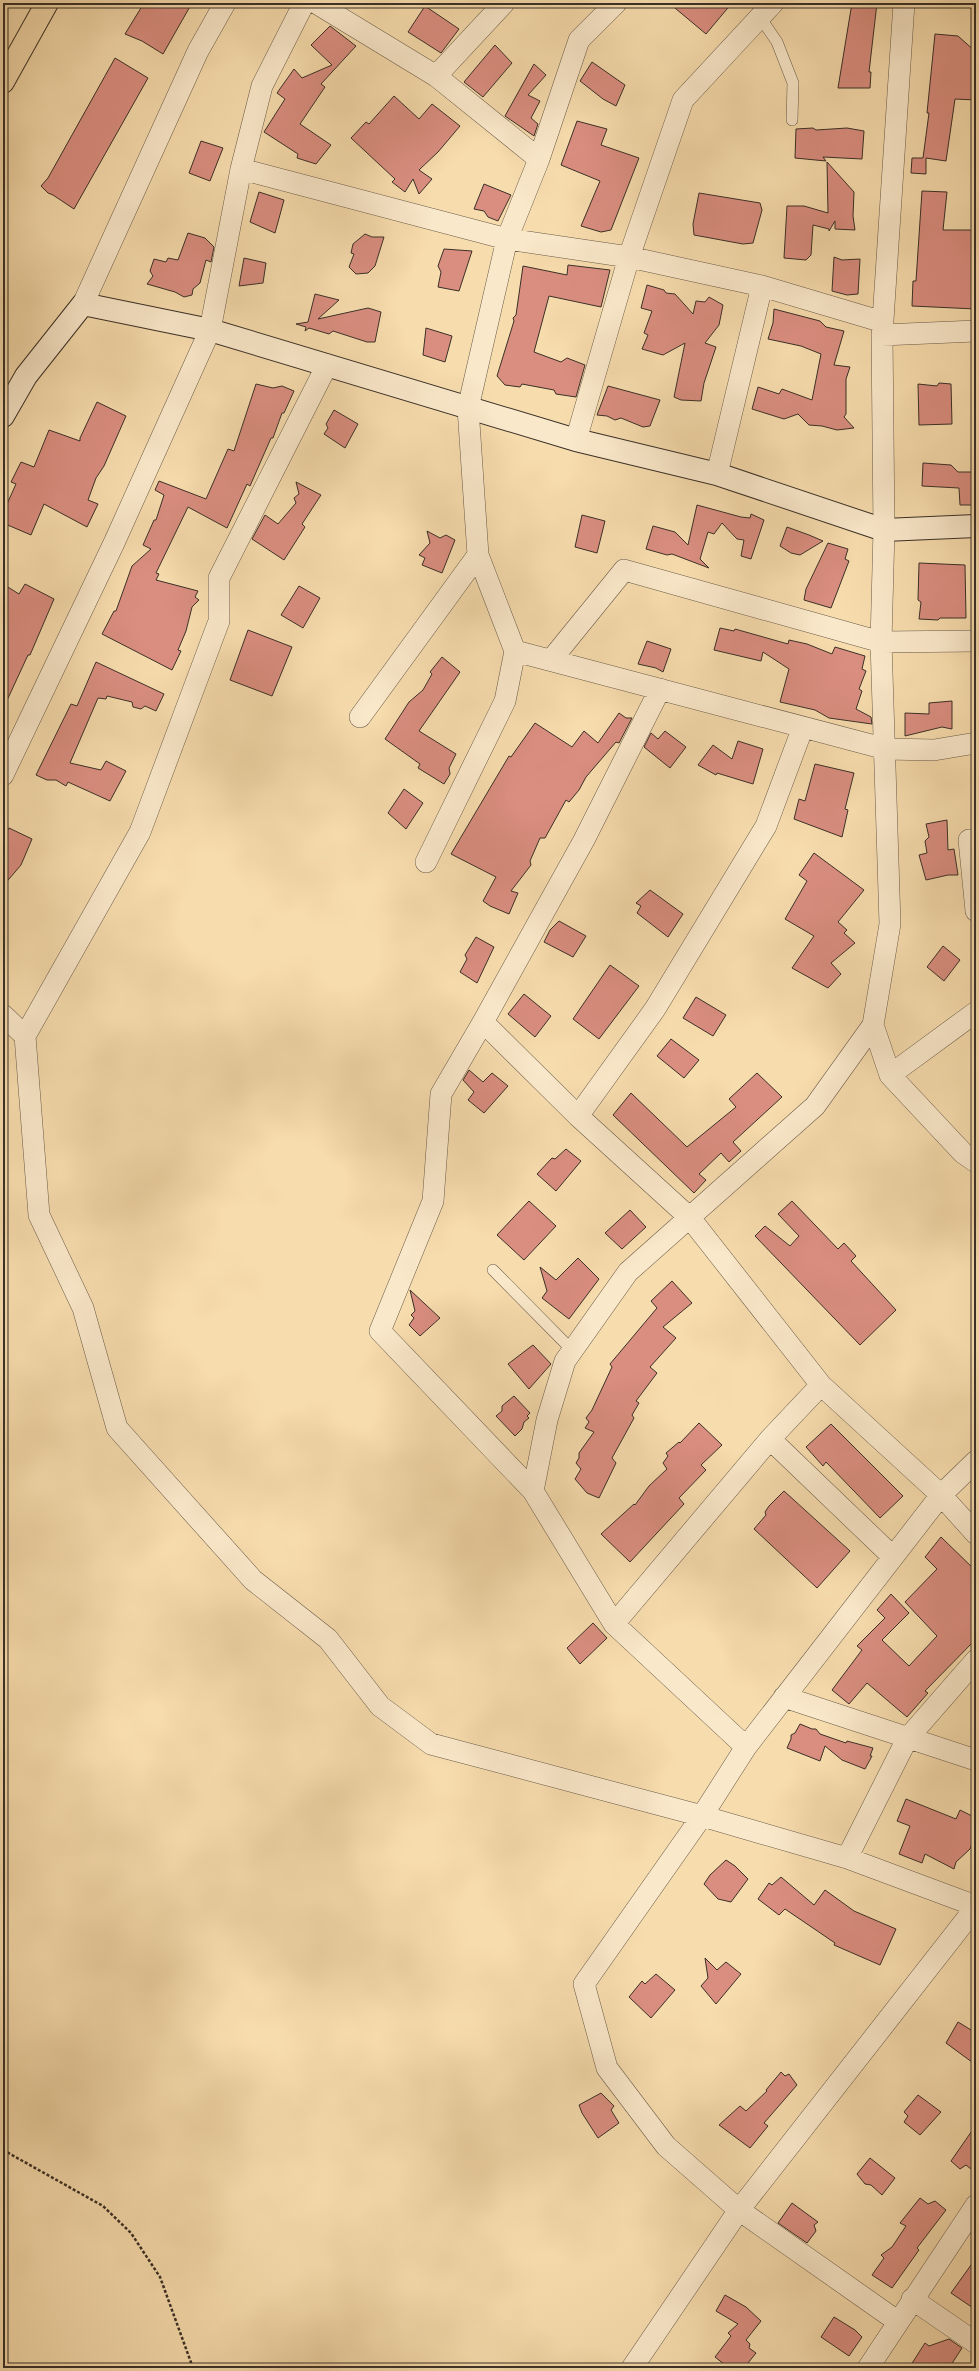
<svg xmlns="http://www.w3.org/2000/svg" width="979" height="2371" font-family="Vollkorn,serif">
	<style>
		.building { fill: #da8e80; stroke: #3a3027 }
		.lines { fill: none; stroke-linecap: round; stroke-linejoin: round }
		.lane-casing { stroke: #695b48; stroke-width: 12 }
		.street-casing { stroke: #695b48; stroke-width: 22 }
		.secondary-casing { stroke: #3a3027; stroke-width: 24 }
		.primary-casing { stroke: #3a3027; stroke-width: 24 }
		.path { stroke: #3a3027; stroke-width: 2.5; stroke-dasharray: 3 2; stroke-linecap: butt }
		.lane { stroke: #fae8ca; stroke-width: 11 }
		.street { stroke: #fae8ca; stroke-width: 21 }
		.secondary { stroke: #fae8ca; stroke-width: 22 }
		.primary { stroke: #f7dcad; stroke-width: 22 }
	</style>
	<rect width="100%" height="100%" fill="#f7dcad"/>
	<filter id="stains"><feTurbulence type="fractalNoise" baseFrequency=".005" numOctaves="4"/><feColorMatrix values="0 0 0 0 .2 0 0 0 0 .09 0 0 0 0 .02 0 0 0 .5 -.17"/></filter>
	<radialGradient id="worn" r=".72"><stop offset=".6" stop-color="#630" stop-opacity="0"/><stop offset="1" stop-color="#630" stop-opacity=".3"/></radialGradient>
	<path class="building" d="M144,3H192L163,54L142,41L125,34Z
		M669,3H732L706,34Z
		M852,3H877L869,72H871L870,88H838Z
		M425,6L459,29L441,53L408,32Z
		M330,26L356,46L321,84L325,87L300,124L331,145L316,164L297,158L298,154L264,132L285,99L277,93L294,69L302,78L332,65L311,45Z
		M935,34L958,36L976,52V100L955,99L946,161L926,158V174L911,173L912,158H923L929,113H927Z
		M495,45L512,63L483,97L464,82Z
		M115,58L148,78L74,209L53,195L48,193L41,186L48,178Z
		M592,62L625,85L616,106L603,99L580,81Z
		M534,64L546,75L528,95L540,101L531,118L538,124L534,136L505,116Z
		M394,96L419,119L432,104L460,126L438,152L419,170L432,179L419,194L413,179L405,192L392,182L395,179L351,138L366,122L369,124Z
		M577,121L607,129L601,145L639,158L611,230L601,232L581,226L600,181L561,165Z
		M813,128L816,130L847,128L864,131L862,159L823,157L826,161L795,158L796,129Z
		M201,141L223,148L210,181L189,173Z
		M827,162L854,192L853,216L855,230L835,229V221L829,231V229L813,225L811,255L806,260L784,258L787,206H804L828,213Z
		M484,184L511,195L498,221L488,217L484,211L474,209Z
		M922,191L947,192L943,230H970L976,234V309L912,306L913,281H916Z
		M259,192L284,200L275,233L250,222Z
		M699,193L760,203L762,210L753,243L743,244L694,235L693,224Z
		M188,233L205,238L214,247L211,262L206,260L200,283L193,289L192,295L184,297L175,292L147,284L153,276L150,271L154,259L166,262L168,258L178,260Z
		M365,234L372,237H384L375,266L368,273L356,274L349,267L354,254L351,253L353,244Z
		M444,249L472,251L459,291L438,287L441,272L438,266Z
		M834,257L842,260L860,259L858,294L847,295L832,291Z
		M244,258L266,263L263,283L239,286Z
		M568,265L610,270L601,307L549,296L534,352L561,362L567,358L585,365L576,397L556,394L554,390L522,384L520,387L505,385L497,376L514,321L513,318L516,315L523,266L567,275Z
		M647,285L664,290L666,293L675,294L693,314L696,301L705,302L709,297L723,305L719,325L705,343L716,347L704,383L701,401L681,400L674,397L685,343L663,355L642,349L648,335L644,333L652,311L641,308Z
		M315,294L339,300L318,319L368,308L381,312L375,342H367L333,331L329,334L309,328L305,331L306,327L296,324L308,322Z
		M774,309L820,321L826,327L844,331L834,365L850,367L846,379V414L844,417L854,428L837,430L822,426L809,425L798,414L784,419L752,409L758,387L779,394L782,389L812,400L821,354L801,346L768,339L773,323Z
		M426,328L452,336L445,362L423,355Z
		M939,383L951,384L952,424L919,425L918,384L937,386Z
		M256,384L273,388L282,386L294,391L284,413H282L273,438H271L250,486L247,484L227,528L188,507L156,573L159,574L156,580L198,591L195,597L199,600L192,607L186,631L178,650L181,651L172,670L102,634L114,611H116L132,566L151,549L143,545L154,520H156L164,495L155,490L159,481L206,499L228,449L234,451Z
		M608,386L660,400L650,426L643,427L621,418L615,420L607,416L597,415Z
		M97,402L126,416L104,466L96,478L88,500L98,504L87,527L44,504L31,535L3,523V513L16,484L11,482L21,462L34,467L49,430L80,441V438Z
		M334,410L358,424L345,448L324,434L328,428L326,424Z
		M923,463L951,465L958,472H976V505H960L959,488L922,486Z
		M296,482L321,495L302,524L305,527L284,560L252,539L265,515L278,524L296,503L294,498L299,494Z
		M697,505L741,517L750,518L751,514L764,520L751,559L741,556L744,540L737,539L722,523L714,534L708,532L700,559L709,568L672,554L667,555L646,549L653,526L675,532L688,545Z
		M582,515L605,521L597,553L575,547Z
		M787,527L809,535L823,541L800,555L791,553L780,546Z
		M427,531L440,538L446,535L455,540L442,573L422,565L425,558L419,555L430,543Z
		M828,543L848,549L845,559L849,561L831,608L804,600L806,589Z
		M919,563L965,565L966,618H940L938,620L919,619L921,602L918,600Z
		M3,584L19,594L25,584L54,599L30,655H28L3,709Z
		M299,586L320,598L303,628L281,615Z
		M720,628L734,631L735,629L788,644L789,640L807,644L832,654L835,647L865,656L862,669L866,671L859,689L862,691L856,709L871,717L872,724L829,718L815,710L780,702L789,669L763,652L761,661L714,650Z
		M248,630L292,647L272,696L230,680Z
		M647,641L671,649L663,672L656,668L638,664Z
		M442,657L460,672L419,731L456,754L449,768L450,774L444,784L418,768L420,764L385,739L409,702L423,690L432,674L430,672Z
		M96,662L164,694L156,711L145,706L141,709L133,707L132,702L107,696L106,699L98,698L70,763L101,770L106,761L126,771L110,801L68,782L66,786L56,780H47L36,775L71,704L77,706Z
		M952,701V729L942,727L905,736V713L929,714V703Z
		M619,713L626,718H632L619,743L616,742L586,777L579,790L569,802L566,800L545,838H540L530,861L531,865L511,891L518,893L509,914L490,906L483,901L496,877L451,854L509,756L511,757L535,723L572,747L584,731L598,743Z
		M665,731L686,747L670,768L644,747L651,733L658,739Z
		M738,741L763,749L753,784L717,773L716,775L698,765L713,745L732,759Z
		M815,764L854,773L845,809L848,810L842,837L794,819L799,799L805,801Z
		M404,789L423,803L406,829L388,813Z
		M947,820L948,850L954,849L958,875H948L926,880L919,855L927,853L925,841L929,837L926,824Z
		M9,828L32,839L21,865L3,886V838Z
		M814,853L864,890L838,922L847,930L844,933L855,943L831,963L841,974L828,988L792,968L814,936L785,919L807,881L799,875Z
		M650,890L683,914L668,937L637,913L641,906L636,903Z
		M559,921L586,936L573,957L544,942L550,930Z
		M476,937L494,947L477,983L460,972L467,959L465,955Z
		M943,946L960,960L944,981L927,967Z
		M610,965L639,986L599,1039L573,1019Z
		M524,994L551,1016L535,1037L508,1014Z
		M696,997L726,1015L713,1036L683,1018Z
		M671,1039L699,1060L684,1078L657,1056Z
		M469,1070L483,1082L492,1073L508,1086L484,1113L468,1100L474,1092L463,1080Z
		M757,1073L782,1097L733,1142L741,1151L729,1162L721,1153L699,1174L706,1180L694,1193L613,1115L631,1093L687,1147L736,1107L729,1099Z
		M566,1149L581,1161L556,1191L537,1174L552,1158L555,1159Z
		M529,1201L556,1226L524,1260L497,1235Z
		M792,1201L838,1249L844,1243L856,1256L851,1261L896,1310L860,1345L755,1236L765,1226L790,1246L799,1236L778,1214Z
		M630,1210L646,1227L622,1249L605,1233Z
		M578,1258L599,1279L569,1319L542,1298L547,1291L540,1267L556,1280Z
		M672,1281L692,1303L663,1327L676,1338L650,1367L657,1373L636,1401L639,1403L632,1415L634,1418L612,1458L616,1463L599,1498L587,1493L575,1479L581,1469L576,1463L579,1458V1453L594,1432L585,1428L589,1422L586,1418L592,1410L612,1367L610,1364L657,1308L651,1301Z
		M410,1290L440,1318L420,1336L409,1325L414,1318L411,1315L415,1311Z
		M533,1345L551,1364L529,1389L508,1364Z
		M514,1396L530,1413L527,1416L529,1418L524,1422L522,1429L515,1436L496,1416L502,1411V1406Z
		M699,1423L722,1445L701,1465L706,1470L679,1498L684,1504L630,1562L601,1534L634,1504L635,1505L649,1486L667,1469L663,1463L668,1456L666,1453L679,1442L680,1443Z
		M831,1424L903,1496L880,1518L826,1462L823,1466L806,1447Z
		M784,1491L850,1551L817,1588L754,1529L766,1515L765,1512L769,1506Z
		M941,1537L976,1571V1639L925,1691L928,1693L907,1717L867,1683L849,1704L832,1690L862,1650L857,1646L885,1618L877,1610L891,1594L909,1613L882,1640L909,1666L937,1636L905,1602L937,1569L925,1557Z
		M593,1623L607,1638L580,1664L567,1648Z
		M800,1724L812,1729H816L820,1734L846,1743L847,1741L873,1748L870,1756H872L865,1769L842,1760L825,1746L820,1761L787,1748L791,1739V1735L795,1733Z
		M906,1799L956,1819L960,1810L976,1818V1839L973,1841L970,1849L956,1862L954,1869L925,1854L922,1863L899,1854L910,1826L897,1821Z
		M726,1860L735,1866L748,1879L731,1902L718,1899L704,1884L710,1875Z
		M781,1877L814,1905L825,1890L854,1911L896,1929L880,1965L834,1945L835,1943L785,1909L779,1915L758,1899L769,1883L772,1885Z
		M705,1958L717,1970L726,1962L741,1974L716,2004L701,1986L708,1978Z
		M656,1974L675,1990L651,2018L629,1997L642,1981L645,1984Z
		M958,2022L976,2033V2065L946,2043Z
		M781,2072L785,2076L789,2074L797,2085L764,2123L768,2126L750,2148L719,2125L740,2106L746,2111L767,2091L766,2090Z
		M601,2093L614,2106L611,2110L619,2123L598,2138L582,2113L579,2105Z
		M918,2095L941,2112L920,2135L904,2122L908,2116L904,2112Z
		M976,2125V2173L966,2165L960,2169L951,2161Z
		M870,2158L895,2178L882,2195L871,2185L865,2184L857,2174Z
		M920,2198L928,2204L935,2201L946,2210L917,2248L919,2250L892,2288L872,2275L884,2258L881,2255L892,2247L906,2226L900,2223Z
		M792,2203L818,2222L814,2225L816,2231L807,2243L778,2223Z
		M976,2258V2310L951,2293Z
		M725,2295L746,2307L761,2321L746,2340L750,2344L749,2348L756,2353L744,2368H729L715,2357L731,2336L728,2333L738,2324L716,2311Z
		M834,2317L855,2330L862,2337L849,2356L821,2337Z
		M949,2339L962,2348L949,2368H909L925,2343L929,2346Z"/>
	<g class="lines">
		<defs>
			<path id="lane" d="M760,17L777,42L793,83L792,120
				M493,1270L573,1351"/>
			<path id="street" d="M316,3L436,76L539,159
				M616,3L579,40L539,159L507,239L468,408L478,555L515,651L886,749L934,750L976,743
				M436,76L504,3
				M241,169L507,239L629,257L762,286L883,322
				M83,304L198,51L225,3
				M882,335L976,331
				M576,440L629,257L683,100L773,3
				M717,474L762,286
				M551,660L624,570L881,642L976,641
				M660,689L584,840L483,1022L578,1116L690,1218L821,1385L941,1495L976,1534
				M360,717L478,555
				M3,775L114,543L210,330L241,169L262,86L304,3
				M969,840L976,911
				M426,862L505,701L515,651
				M3,1015L25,1036L140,832L219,621V578L327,365
				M483,1022L441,1094L433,1201L380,1331L533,1491
				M873,1025L890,1075L963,1153L976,1162
				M25,1036L39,1215L83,1308L117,1428L253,1580L328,1639L380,1706L431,1744L702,1816L847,1858L976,1906
				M890,1075L976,1012
				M578,1116L655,1009L766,826L803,727
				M770,1439L893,1557
				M614,1624L770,1439L821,1385
				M784,1697L976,1760
				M746,1747L614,1624L533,1491L547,1420L565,1361L628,1272L815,1106L873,1025L890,924L881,642L884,530L882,335L904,3
				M847,1858L907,1739L976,1660
				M912,2299L976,2343
				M897,2321L739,2210L666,2146L607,2068L584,1984L702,1816L746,1747L941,1495L976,1461
				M632,2368L739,2210L976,1907
				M868,2368L976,2205"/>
			<path id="secondary" d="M3,416L26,376L83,304L210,330L576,440L717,474L884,530L976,526"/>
			<path id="primary" d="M3,82L47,3"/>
		</defs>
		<use href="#lane" class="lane-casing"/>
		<use href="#street" class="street-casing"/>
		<use href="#secondary" class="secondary-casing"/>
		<use href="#primary" class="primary-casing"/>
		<path class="path" d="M3,2150L103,2206L131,2233L160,2277L193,2368"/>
		<use href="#lane" class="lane"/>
		<use href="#street" class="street"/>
		<use href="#secondary" class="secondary"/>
		<use href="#primary" class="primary"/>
	</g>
	<rect width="979" height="2371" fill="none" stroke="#f7dcad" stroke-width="16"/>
	<rect x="4" y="4" width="971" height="2363" fill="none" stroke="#3a3027" stroke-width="2"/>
	<rect x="8" y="8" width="963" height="2355" fill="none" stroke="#3a3027"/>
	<rect width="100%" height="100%" filter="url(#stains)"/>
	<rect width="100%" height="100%" fill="url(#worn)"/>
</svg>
